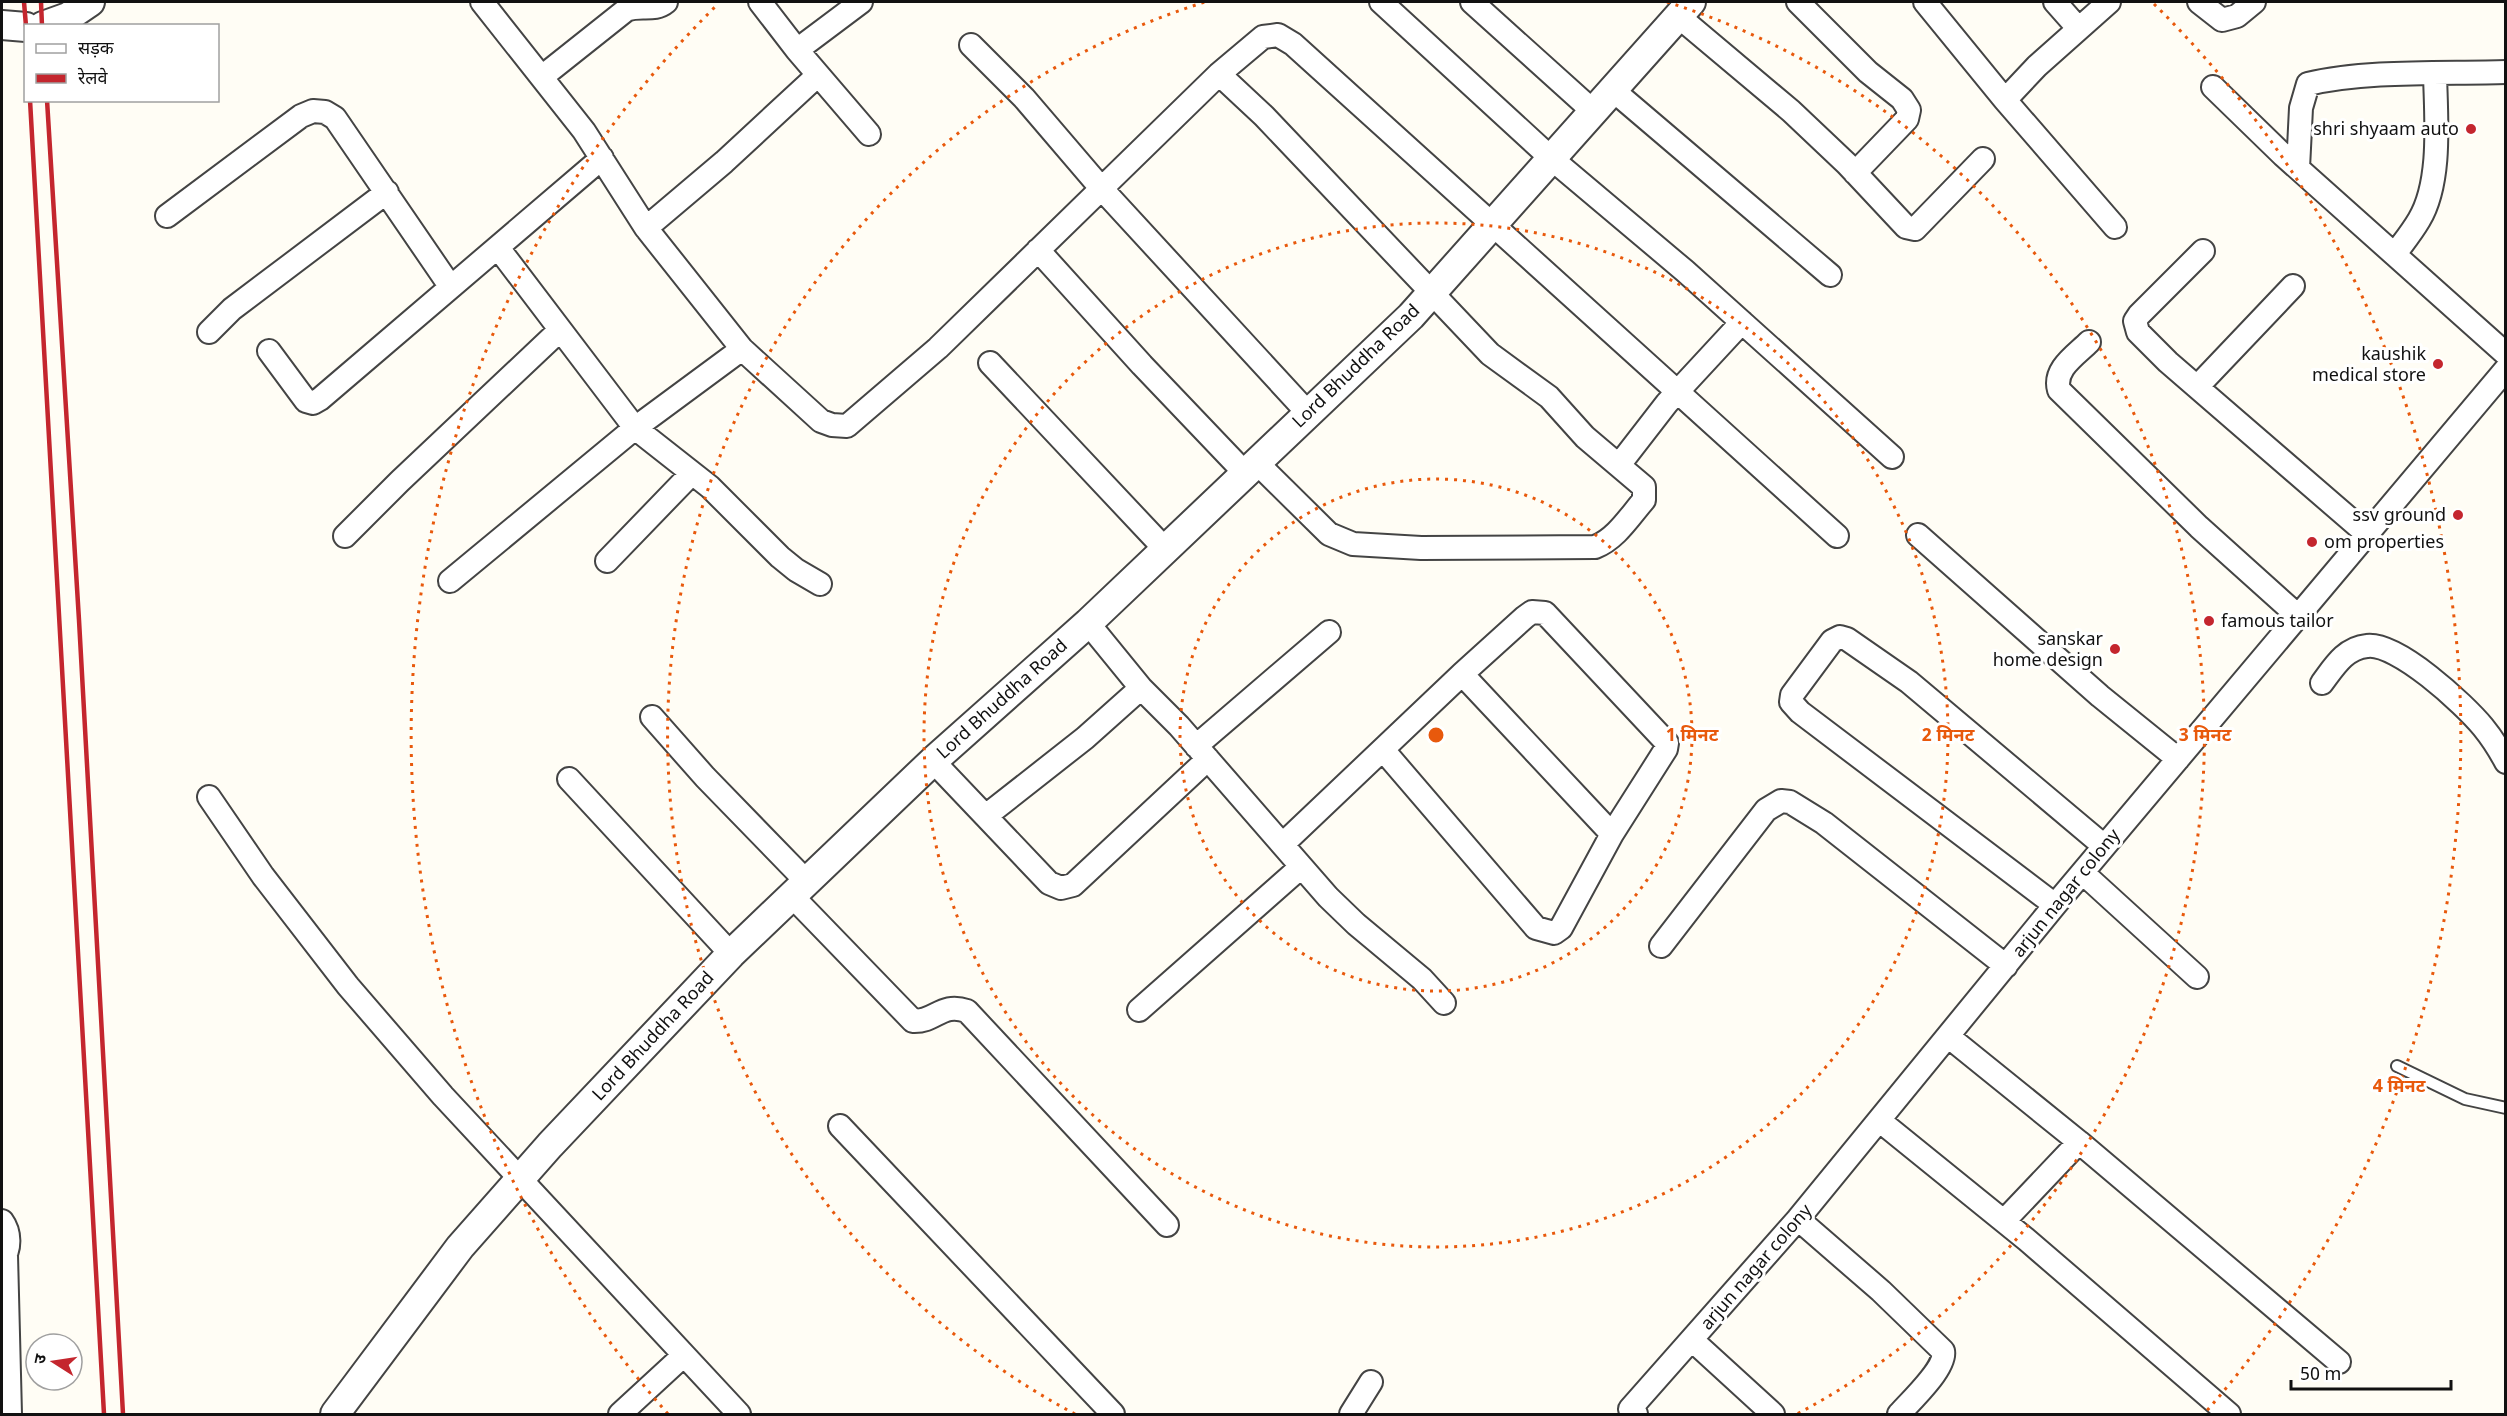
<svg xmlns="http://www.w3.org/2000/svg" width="2507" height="1416" font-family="Georgia,'Noto Sans Devanagari',serif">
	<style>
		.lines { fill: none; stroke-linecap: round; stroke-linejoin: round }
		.service-casing { stroke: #444; stroke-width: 14 }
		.minor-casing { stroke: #444; stroke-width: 26 }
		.tertiary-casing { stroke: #444; stroke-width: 32 }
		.service { stroke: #fff; stroke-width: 10 }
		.minor { stroke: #fff; stroke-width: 22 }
		.tertiary { stroke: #fff; stroke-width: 28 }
		.rail { stroke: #c4262e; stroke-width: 4.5 }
		.ring { fill: none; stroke: #e8590c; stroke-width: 3; stroke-dasharray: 3 6 }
		.poi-dot { fill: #c4262e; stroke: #fff; stroke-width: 2 }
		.labels { text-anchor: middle; stroke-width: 6; stroke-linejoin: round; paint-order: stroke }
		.poi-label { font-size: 18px; fill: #111; stroke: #fff; text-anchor: end }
		.street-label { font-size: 18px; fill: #111; stroke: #fff }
		.centre { fill: #e8590c; stroke: #fff; stroke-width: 3 }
		.ring-label { font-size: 18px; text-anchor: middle; font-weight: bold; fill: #e8590c; stroke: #fff; stroke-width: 6; stroke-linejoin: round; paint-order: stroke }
	</style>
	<rect width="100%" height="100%" fill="#fffdf5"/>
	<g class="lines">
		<defs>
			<path id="service" d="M2397,1066L2465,1099L2506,1108"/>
			<path id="minor" d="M482,2L584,131L646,228L724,162L818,75
				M760,2L797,50L869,134
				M1381,2L1552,159L1685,271L1892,457
				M1472,2L1594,112
				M1798,2L1868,72L1902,99L1909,110L1907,119L1855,173
				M1925,2L2005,100
				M2055,2L2078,28
				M2109,2L2037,66L2005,100L2115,227
				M2199,2L2222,20L2237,16L2254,2
				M1678,16L1791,111L1847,164L1906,227L1915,229L1983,159
				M971,45L1024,98L1101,188L1308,413
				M797,50L861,2
				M1219,74L1264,116L1490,354L1549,397L1585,437L1644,487V500C1630,516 1616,539 1595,547L1421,548L1353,544L1329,534L1256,462
				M543,76L626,10C640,4 654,12 666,2
				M2213,87L2283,155L2506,354
				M1614,91L1830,275
				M2298,168L2301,108L2308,84C2367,70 2444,74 2506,72
				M167,216L301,116L313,111L325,112L335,118L450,286
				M646,228L742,349L821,421L832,425L847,426L938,348L1219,74L1263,37L1278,35L1293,44L1837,536
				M499,249L635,428L710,487L780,557L796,570L820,584
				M1038,250L1142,365L1245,473
				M2203,251L2139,315L2135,321L2138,332L2168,362L2367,534
				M2395,254C2403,243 2412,232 2419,220C2442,182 2436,118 2435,74
				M209,332L232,309L387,192
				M2089,342C2076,355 2053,369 2059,390L2199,527L2298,616
				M269,351L306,401L313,403L320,399L602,158
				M990,363L1164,548
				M2197,387L2293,286
				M1619,465L1667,403L1742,322
				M1918,535L2100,696L2178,759
				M345,536L400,481L560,330
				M607,561L692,473
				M450,581L635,428L742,349
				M1088,623L1141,688L1179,726L1328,897L1356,924L1422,979L1444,1003
				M2322,683C2334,667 2345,648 2367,646C2397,642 2464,704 2483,727C2492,738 2499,749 2506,762
				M652,717L705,777L808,883
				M1196,746L1329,632
				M1384,751L1536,928L1554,933L1561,928L1612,834L1666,749L1667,743L1545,613L1532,612L1525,617L1462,674
				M933,761L1049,883L1061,888L1073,885L1208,759
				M569,779L731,954
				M209,797L263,876L348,986L443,1096L739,1414
				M987,815L1085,738L1141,688
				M1283,844L1462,674L1612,834
				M2084,874L2197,977
				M793,897L913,1021C936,1022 941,1002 967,1011L1167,1225
				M2055,905L1800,712L1791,702L1792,695L1832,641L1840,637L1847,639L1909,682L2104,846
				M1661,946L1766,810L1781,801L1790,802L1824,823L2006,966
				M1139,1010L1301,867
				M1949,1037L2079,1142L2339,1362
				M1880,1121L2027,1240L2229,1414
				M840,1126L1113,1414
				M1798,1219L1881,1291L1943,1351C1947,1367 1910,1402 1899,1414
				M2,1221C10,1232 11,1249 2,1260
				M2004,1221L2079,1142
				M6,1255L10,1414
				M1692,1340L1773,1414
				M620,1414L683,1356
				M1351,1414L1371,1382
				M1636,1414L1630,1409L1798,1219L2055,905L2506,369"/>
			<path id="tertiary" d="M2,25L26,27
				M43,26L68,17L90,2
				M335,1414L460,1247L550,1145L731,954L933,761L1088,623L1411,316L1691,2"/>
		</defs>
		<use href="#service" class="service-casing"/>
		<use href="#minor" class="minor-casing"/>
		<use href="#tertiary" class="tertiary-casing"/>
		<use href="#service" class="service"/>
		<use href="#minor" class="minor"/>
		<use href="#tertiary" class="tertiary"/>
		<path class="rail" d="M24,2L26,26
			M41,2L42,26
			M30,100L104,1414
			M47,100L79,620L123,1414"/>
	</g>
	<g class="ring">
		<circle cx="1436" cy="735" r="256"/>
		<circle cx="1436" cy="735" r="512"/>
		<path d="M1075 1414A769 769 0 0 1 1205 2M1667 2A769 769 0 0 1 1797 1414"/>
		<path d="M668 1414A1025 1025 0 0 1 718 4M2154 4A1025 1025 0 0 1 2204 1414"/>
	</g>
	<g class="poi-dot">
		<circle cx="2471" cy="129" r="6"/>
		<circle cx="2438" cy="364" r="6"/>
		<circle cx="2458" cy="515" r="6"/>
		<circle cx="2312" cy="542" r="6"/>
		<circle cx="2209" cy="621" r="6"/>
		<circle cx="2115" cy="649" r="6"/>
	</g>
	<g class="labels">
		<g class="poi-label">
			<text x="2459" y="135">shri shyaam auto</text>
			<text x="2426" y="360">kaushik<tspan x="2426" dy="21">medical store</tspan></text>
			<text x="2446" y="521">ssv ground</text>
			<text x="2324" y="548" text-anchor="start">om properties</text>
			<text x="2221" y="627" text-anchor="start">famous tailor</text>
			<text x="2103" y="645">sanskar<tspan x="2103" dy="21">home design</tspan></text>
		</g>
		<g class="street-label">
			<text transform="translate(1356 366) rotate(-44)" y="6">Lord Bhuddha Road</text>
			<text transform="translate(1002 699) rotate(-42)" y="6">Lord Bhuddha Road</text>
			<text transform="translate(2066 893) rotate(-51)" y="6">arjun nagar colony</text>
			<text transform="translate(653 1036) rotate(-47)" y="6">Lord Bhuddha Road</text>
			<text transform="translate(1756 1267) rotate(-49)" y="6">arjun nagar colony</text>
		</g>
	</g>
	<circle cx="1436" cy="735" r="9" class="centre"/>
	<g class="ring-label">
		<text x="1692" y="741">1 मिनट</text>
		<text x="1948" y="741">2 मिनट</text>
		<text x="2205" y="741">3 मिनट</text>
		<text x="2399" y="1092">4 मिनट</text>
	</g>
	<rect width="2507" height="1416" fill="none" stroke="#111111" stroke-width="6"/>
	<rect x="24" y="24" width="195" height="78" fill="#ffffff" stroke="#a0a0a0" stroke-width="1.5"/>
	<rect x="36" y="44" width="30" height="9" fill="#ffffff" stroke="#a0a0a0" stroke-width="1.5"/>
	<text x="78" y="54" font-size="18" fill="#111111">सड़क</text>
	<rect x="36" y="74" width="30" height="9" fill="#c4262e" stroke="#a0a0a0" stroke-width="1.5"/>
	<text x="78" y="84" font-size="18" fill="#111111">रेलवे</text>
	<g transform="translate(54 1362) rotate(282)"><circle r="28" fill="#ffffff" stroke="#a0a0a0" stroke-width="1.5"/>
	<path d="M0-4.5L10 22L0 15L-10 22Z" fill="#c4262e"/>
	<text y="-9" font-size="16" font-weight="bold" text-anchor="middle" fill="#111111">उ</text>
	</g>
	<path d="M2291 1380v9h160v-9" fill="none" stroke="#111111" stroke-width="3"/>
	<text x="2300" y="1380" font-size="18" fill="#111111" stroke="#ffffff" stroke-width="4.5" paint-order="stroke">50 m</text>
</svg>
